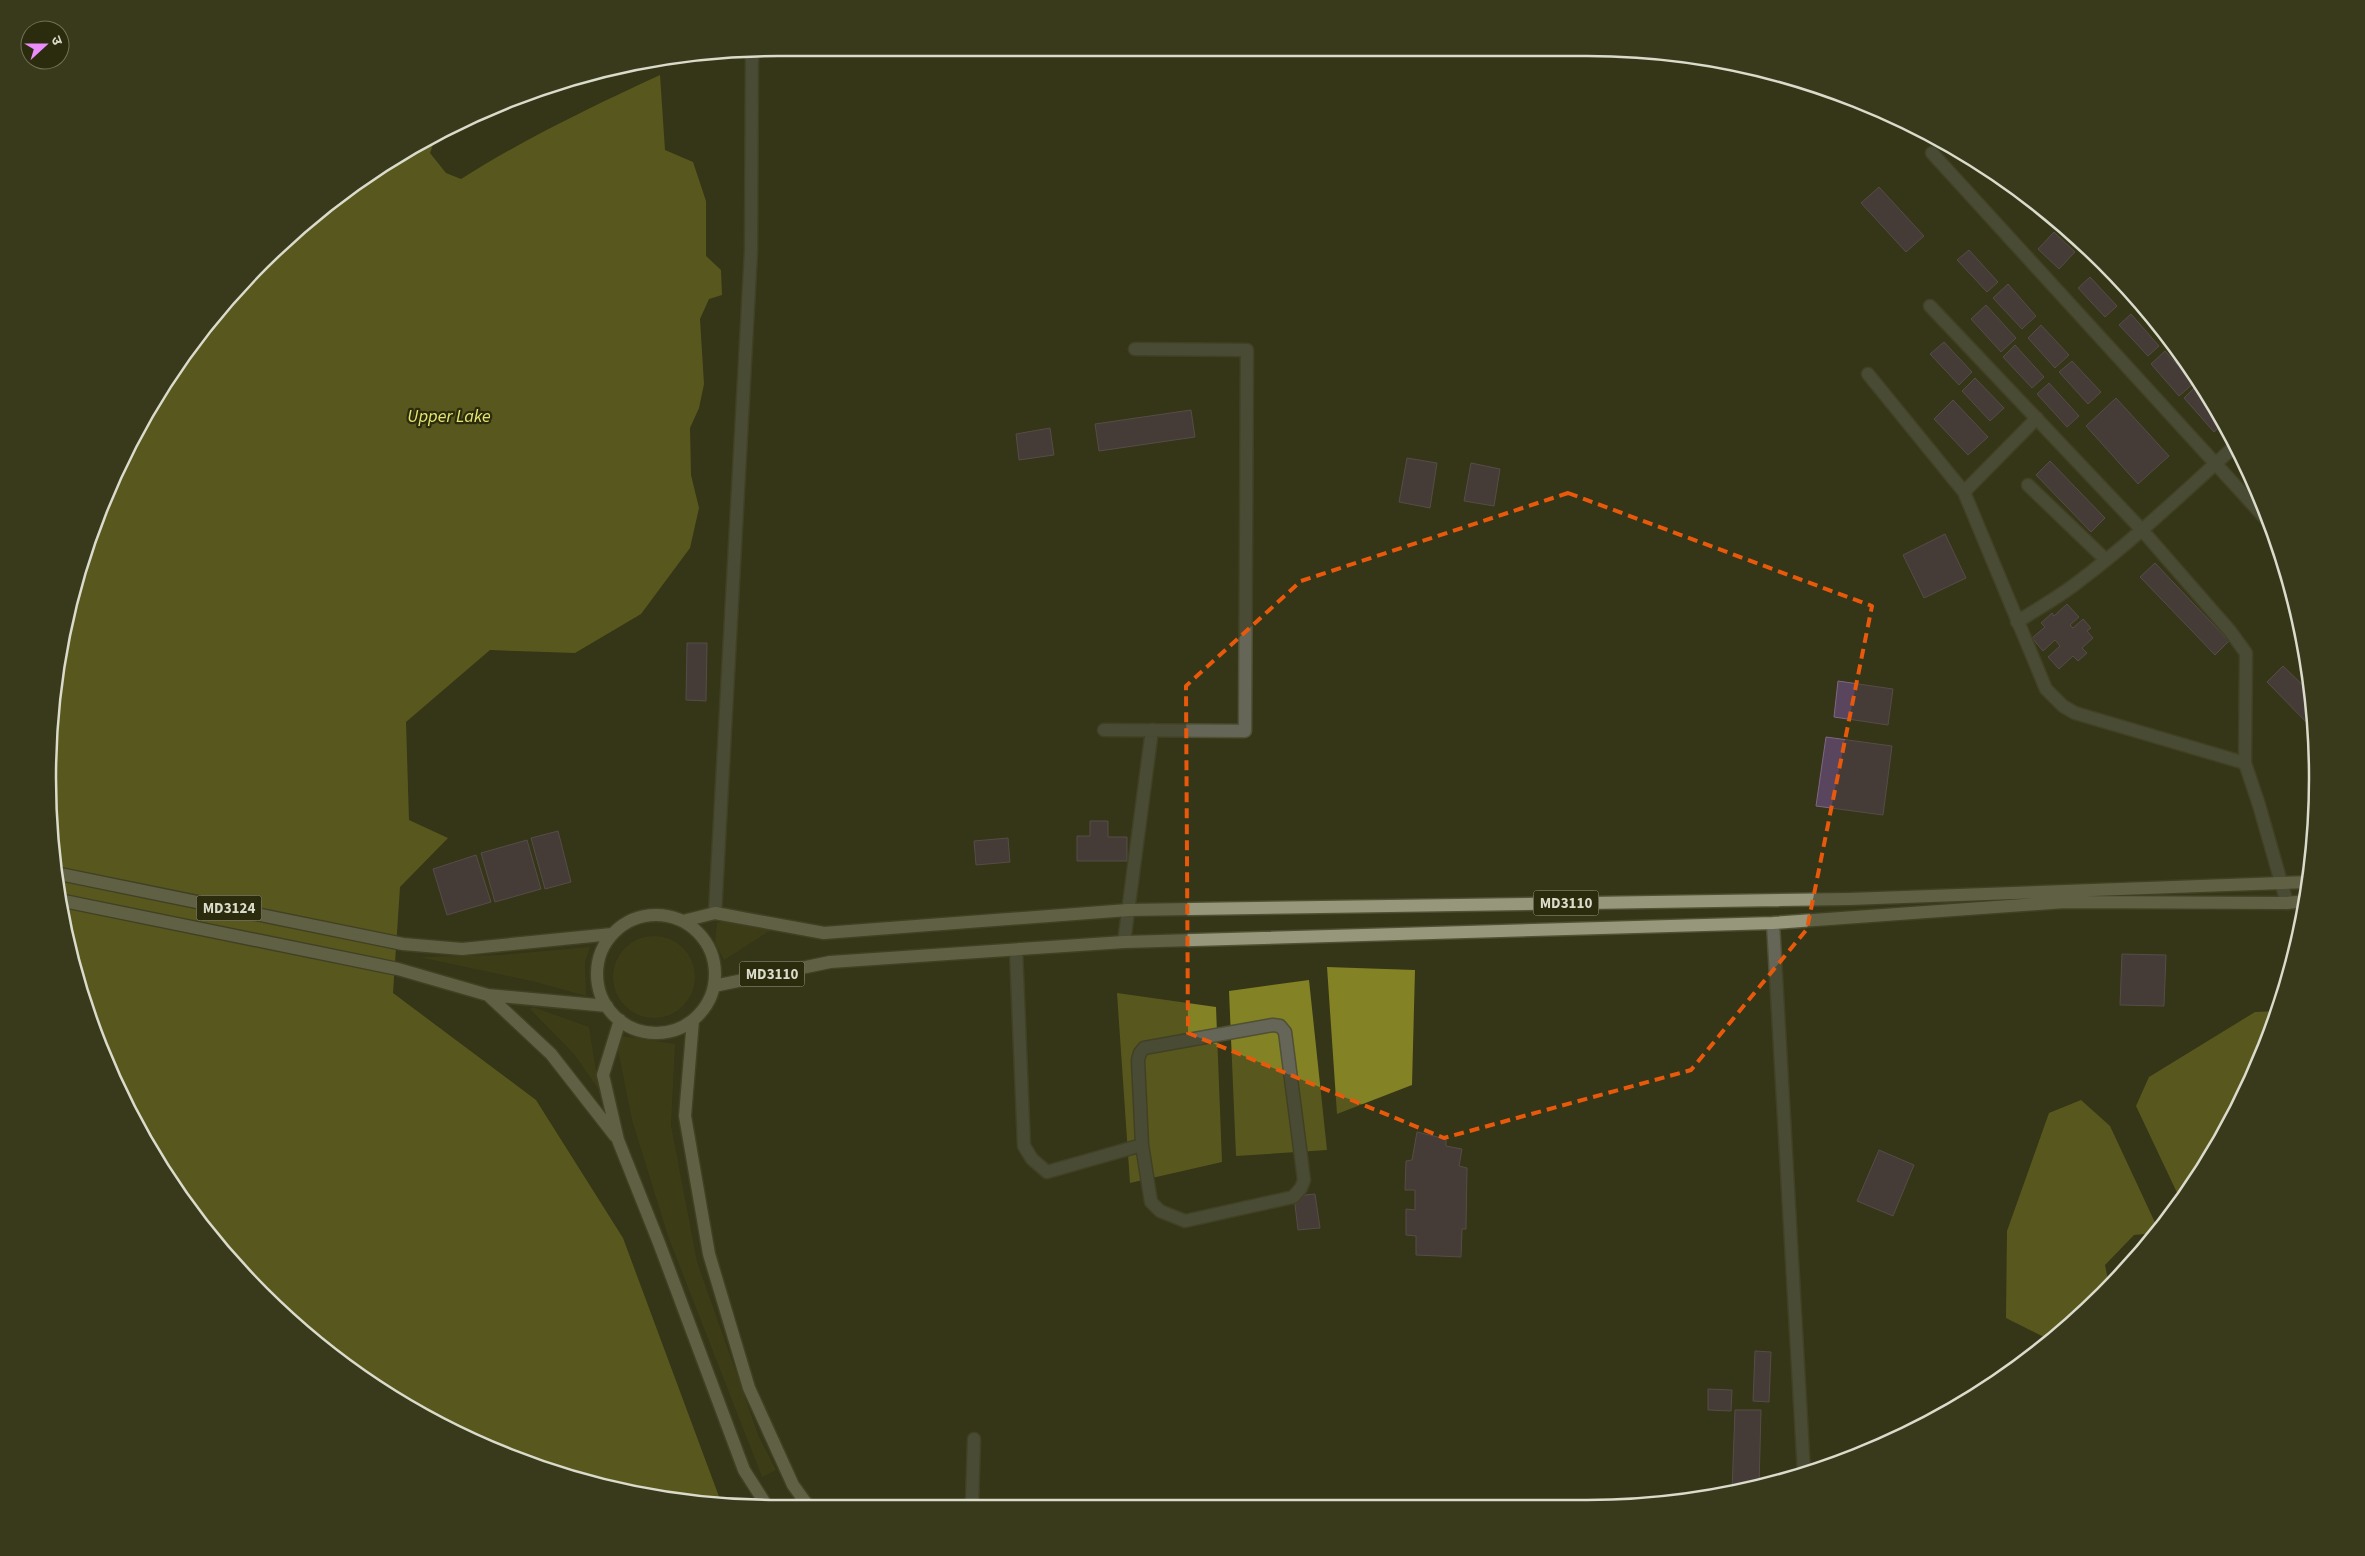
<svg xmlns="http://www.w3.org/2000/svg" width="2365" height="1556" font-family="'Source Sans 3','Noto Sans Devanagari',sans-serif">
	<style>
		.green { fill: #454516 }
		.water { fill: #838225 }
		.building { fill: #59455d; stroke: #7e6882 }
		.lines { fill: none; stroke-linecap: round; stroke-linejoin: round }
		.minor-casing { stroke: #4f5034; stroke-width: 15 }
		.major-casing { stroke: #4f5034; stroke-width: 15 }
		.minor { stroke: #656658; stroke-width: 12 }
		.major { stroke: #96977b; stroke-width: 12 }
		.marked { fill: none; stroke: #e8590c; stroke-width: 4; stroke-dasharray: 10 6; stroke-linejoin: round }
		.labels { text-anchor: middle; stroke-width: 4.5; stroke-linejoin: round; paint-order: stroke }
		.shield { fill: #2b2b0d; stroke: #a6a691; stroke-width: 1 }
		.shield-label { font-size: 15px; font-weight: bold; fill: #dadbca }
		.water-label { font-size: 18px; font-style: italic; fill: #e7e76f; stroke: #2b2b0d }
		.rim { fill: none; stroke: #dadbca; stroke-width: 2.5 }
	</style>
	<rect width="100%" height="100%" fill="#353517"/>
	<path class="green" d="M740,918L785,921L724,960L715,943L717,923Z
		M613 977a41 41 0 1 1 82 0a41 41 0 1 1-82 0Z
		M590,947L585,962L586,996L536,982L419,957L501,955Z
		M533,1007L589,1027L599,1090L574,1054L530,1009Z
		M615,1035L675,1044L671,1125L697,1262L759,1437L776,1470L762,1477L668,1236L632,1120Z"/>
	<path class="water" d="M660,75L665,150L693,162L706,201V256L721,270L722,295L709,299L700,319L704,384L699,408L690,428L691,475L699,508L690,548L641,614L575,653L490,650L406,722L409,820L448,838L400,887L393,993L536,1100L623,1238L721,1502H682L589,1484L455,1433L372,1386L296,1327L199,1223L145,1143L86,1013L62,921L49,826V730L62,635L103,499L145,413L199,333L262,261L372,171L437,133L430,153L446,173L461,179C524,139 591,107 660,75Z
		M1327,967L1415,970L1412,1085L1337,1114Z
		M1309,980L1327,1150L1236,1156L1229,991Z
		M1117,993L1216,1007L1222,1162L1130,1183Z
		M2279,1011L2219,1143L2180,1199L2136,1106L2149,1077L2255,1012Z
		M2081,1100L2110,1126L2158,1229L2155,1233L2134,1235L2105,1265L2109,1285L2050,1340L2006,1318L2007,1231L2049,1113Z"/>
	<path class="building" d="M1879,187L1924,236L1906,252L1861,203Z
		M2054,232L2075,252L2059,269L2038,249Z
		M1969,250L1998,282L1987,292L1957,260Z
		M2090,277L2117,306L2105,317L2078,288Z
		M2008,284L2036,316L2022,329L1993,298Z
		M1986,305L2016,338L2001,352L1971,319Z
		M2131,314L2159,346L2148,356L2119,325Z
		M2041,325L2069,355L2055,368L2028,338Z
		M1944,342L1972,372L1959,385L1930,354Z
		M2015,345L2044,377L2032,388L2003,357Z
		M2165,351L2194,383L2179,396L2151,364Z
		M2072,361L2101,392L2088,404L2059,372Z
		M1975,378L2004,408L1990,421L1962,391Z
		M2049,383L2079,416L2067,427L2037,394Z
		M2195,387L2210,403L2223,424L2214,432L2184,398Z
		M2116,398L2169,456L2138,484L2086,426Z
		M1953,400L1988,437L1968,455L1934,419Z
		M1191,410L1195,437L1099,451L1095,424Z
		M1050,428L1054,455L1019,460L1016,434Z
		M1407,458L1437,463L1430,508L1399,502Z
		M2050,461L2105,518L2091,532L2036,475Z
		M1471,463L1500,469L1494,506L1464,501Z
		M1945,534L1966,578L1924,598L1903,555Z
		M2155,563L2229,641L2215,655L2140,577Z
		M2067,604L2079,617L2070,625L2073,628L2083,619L2091,628L2087,631L2093,638L2082,648L2087,653L2078,661L2073,656L2059,669L2048,657L2060,646L2055,640L2043,651L2032,638L2045,627L2041,623L2052,613L2054,616Z
		M687,643H707L706,701L686,700Z
		M2283,666L2310,692L2314,721L2310,726L2267,682Z
		M1838,681L1893,689L1888,725L1834,717Z
		M1826,737L1892,746L1883,815L1816,806Z
		M1090,821H1108V837H1127V861H1077V836H1090Z
		M558,831L571,882L545,889L531,838Z
		M1008,838L1010,862L976,865L974,841Z
		M527,840L541,889L495,902L481,853Z
		M476,855L491,902L447,915L433,869Z
		M2122,954L2166,955L2164,1006L2120,1005Z
		M1417,1132L1446,1139V1146L1462,1149L1459,1166L1467,1168L1466,1229H1462L1461,1257L1416,1255V1236L1406,1235V1209L1415,1210V1190H1405L1406,1161L1412,1160Z
		M1879,1150L1914,1165L1893,1216L1857,1201Z
		M1315,1194L1320,1228L1298,1230L1294,1196Z
		M1755,1351L1771,1352L1769,1402L1753,1401Z
		M1708,1389L1732,1390L1731,1411L1708,1410Z
		M1735,1410H1761L1759,1487L1732,1491Z"/>
	<g class="lines">
		<defs>
			<path id="minor" d="M1932,153L2266,519
				M1930,306L2142,530L2230,631L2246,653L2245,763L2259,805L2287,903
				M1868,374L1964,492L2046,689L2063,706L2075,713L2245,763
				M2028,485L2106,560
				M1964,492L2037,418
				M2017,622C2037,609 2059,597 2078,582C2134,540 2184,492 2236,445
				M1104,730L1245,731L1247,350L1135,349
				M715,913L751,251L752,49
				M1773,923L1804,1473
				M1124,942L1152,730
				M1016,950L1024,1146L1032,1159L1047,1172L1142,1145
				M1273,1025L1280,1026L1285,1032L1304,1180L1301,1188L1293,1197L1185,1221L1160,1211L1151,1202L1142,1145L1138,1060L1140,1053L1144,1048Z
				M972,1504L974,1439"/>
			<path id="major" d="M55,873L403,944L462,949L612,934
				M59,900L398,969L488,995L607,1006
				M597 974a59 59 0 1 1 118 0a59 59 0 1 1-118 0Z
				M683,921L715,913L824,933L1128,910L1849,899L2309,882
				M714,986L830,962L1124,942L1773,923L2065,902L2287,903L2305,901
				M488,995L551,1054L615,1136
				M620,1020L603,1075L618,1140L659,1243L744,1470L765,1503
				M693,1020L685,1116L709,1254L749,1388L793,1485L806,1503"/>
		</defs>
		<use href="#minor" class="minor-casing"/>
		<use href="#major" class="major-casing"/>
		<use href="#minor" class="minor"/>
		<use href="#major" class="major"/>
	</g>
	<path d="M0 0H2365V1556H0ZM1568,493L1872,606L1807,929L1691,1070L1444,1138L1188,1033L1186,686L1301,581Z" fill="#353517" fill-opacity=".55" fill-rule="evenodd"/>
	<path class="marked" d="M1568,493L1872,606L1807,929L1691,1070L1444,1138L1188,1033L1186,686L1301,581Z"/>
	<g class="labels">
		<g class="shield">
			<rect x="1533.5" y="890.5" width="65" height="25" rx="4"/>
			<rect x="196.5" y="895.5" width="65" height="25" rx="4"/>
			<rect x="739.5" y="961.5" width="65" height="25" rx="4"/>
		</g>
		<g class="shield-label">
			<text x="1566" y="908">MD3110</text>
			<text x="229" y="913">MD3124</text>
			<text x="772" y="979">MD3110</text>
		</g>
		<g class="water-label">
			<text x="449" y="422">Upper Lake</text>
		</g>
	</g>
	<path d="M0 0H2365V1556H0ZM778 56H1587A722 722 0 0 1 2309 778V778A722 722 0 0 1 1587 1500H778A722 722 0 0 1 56 778V778A722 722 0 0 1 778 56Z" fill="#39391c" fill-rule="evenodd"/>
	<path class="rim" d="M778 56H1587A722 722 0 0 1 2309 778V778A722 722 0 0 1 1587 1500H778A722 722 0 0 1 56 778V778A722 722 0 0 1 778 56Z"/>
	<g transform="translate(45 45) rotate(69)"><circle r="24" fill="#2b2b0d" stroke="#717159"/>
	<path d="M0-4L9 19L0 12L-9 19Z" fill="#eb8dfc"/>
	<text y="-8" font-size="14" font-weight="bold" text-anchor="middle" fill="#dadbca">उ</text>
	</g>
</svg>
